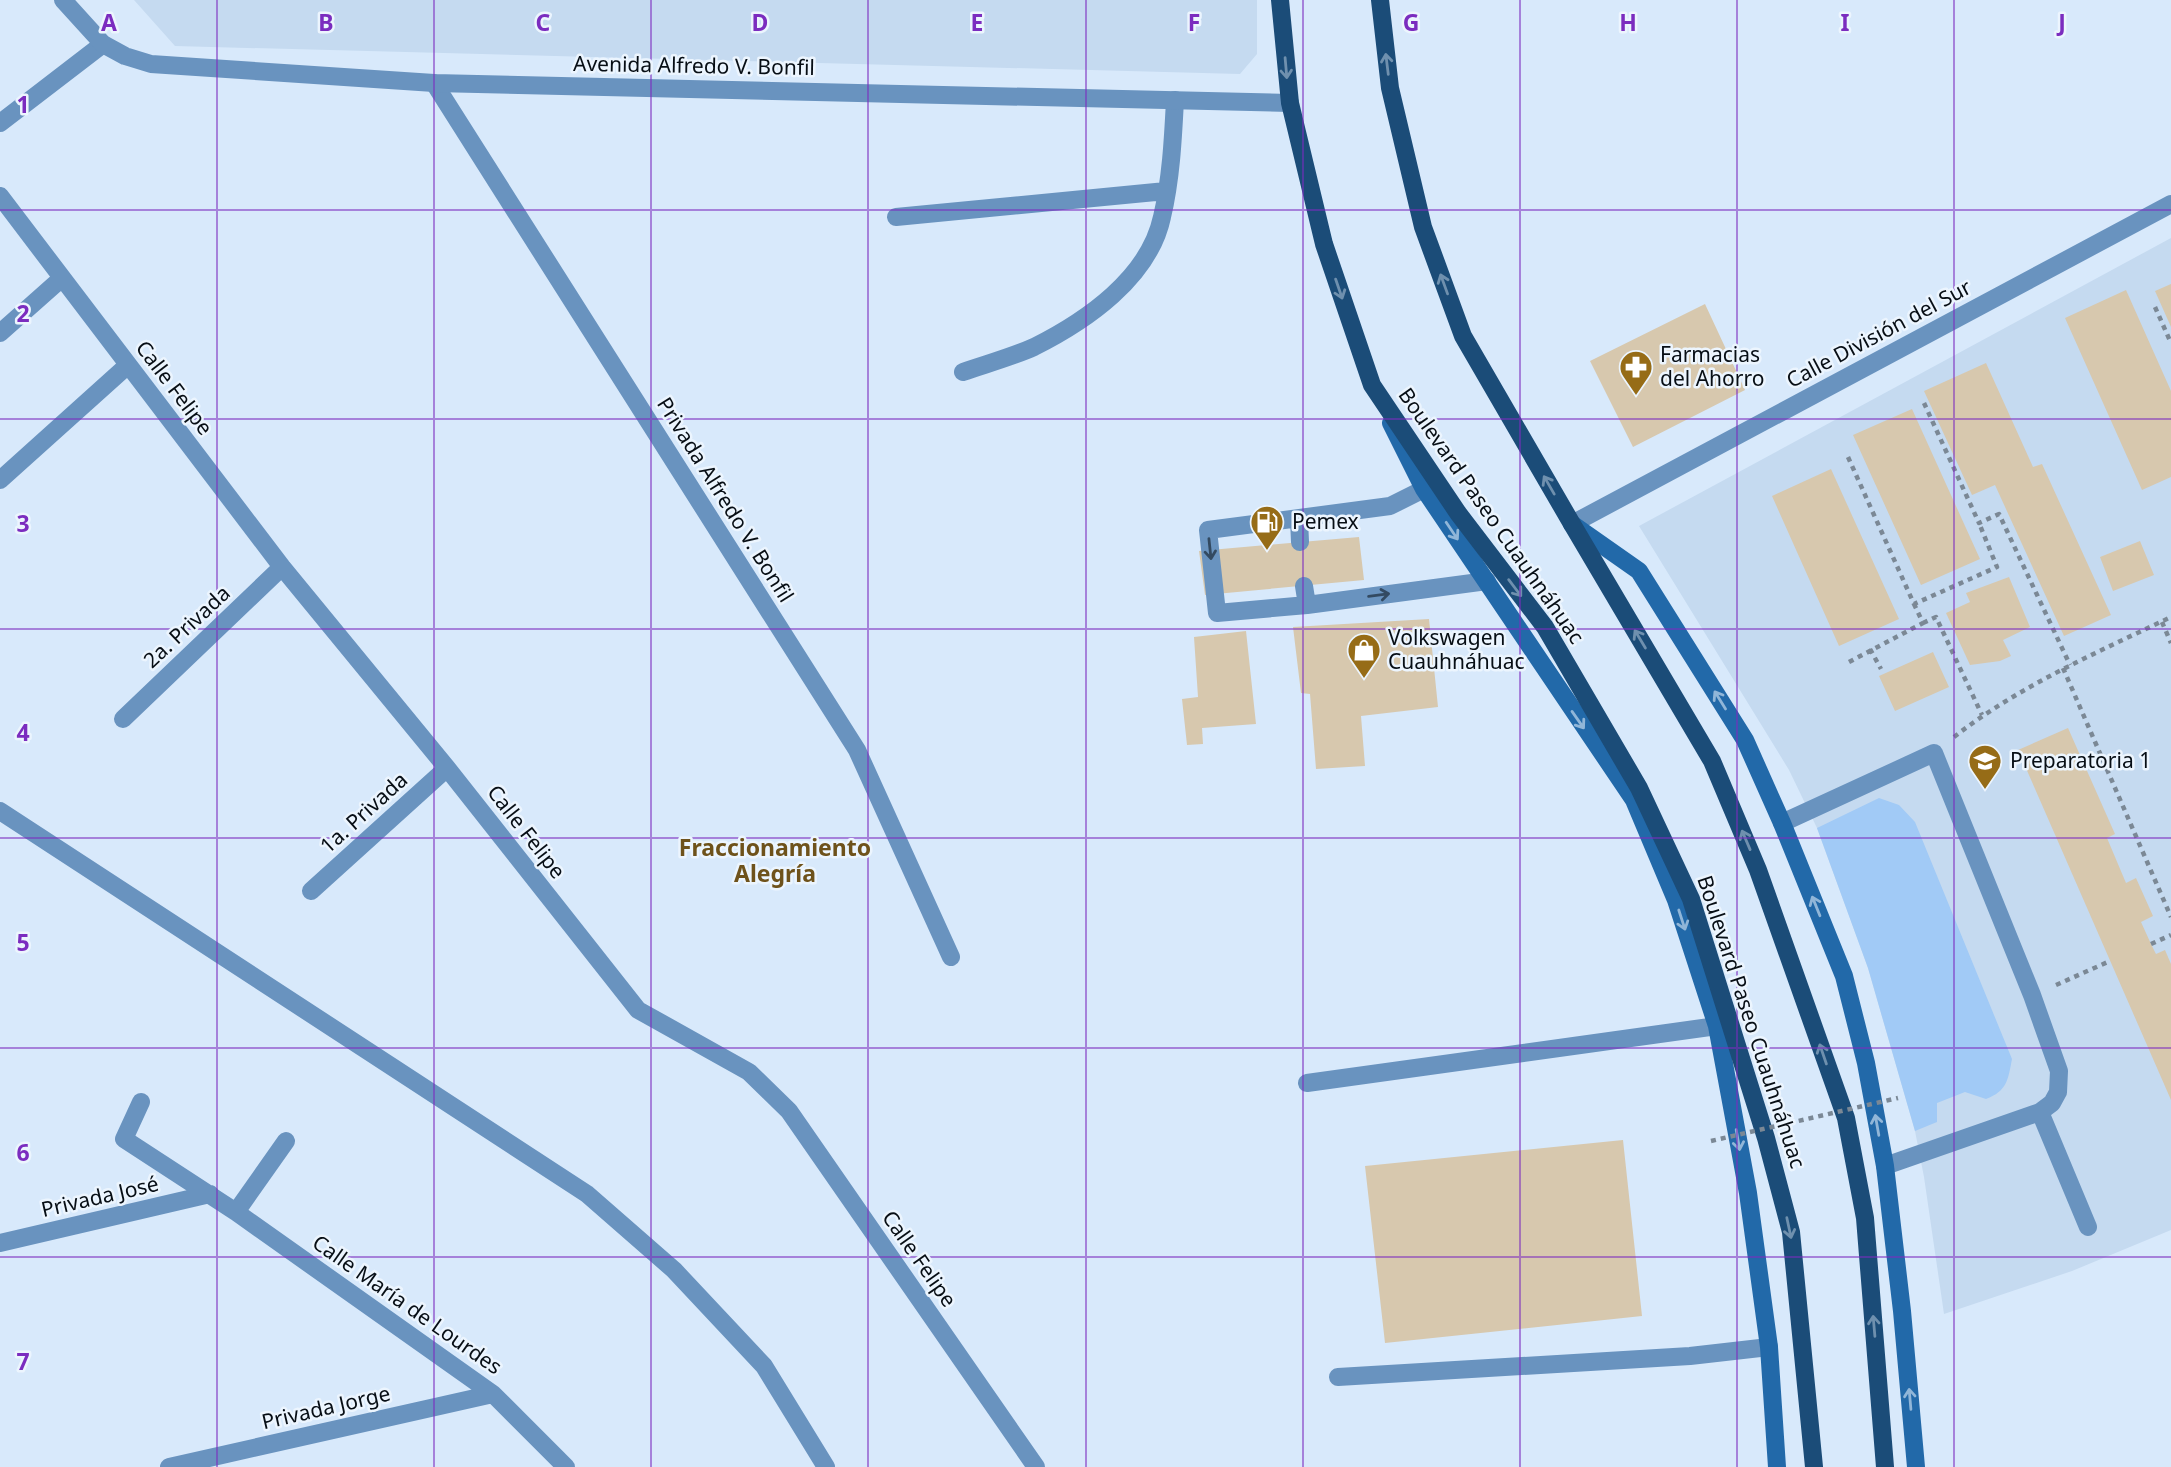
<svg xmlns="http://www.w3.org/2000/svg" width="2171" height="1467" font-family="'Noto Sans',sans-serif">
	<style>
		.built { fill: #c5daf0 }
		.green { fill: #a1caf6 }
		.building { fill: #d7c8ae }
		.lines { fill: none; stroke-linecap: round; stroke-linejoin: round }
		.path { stroke: #7b8895; stroke-width: 4.5; stroke-dasharray: 5 5; stroke-linecap: butt }
		.service { stroke: #6993bf; stroke-width: 18 }
		.minor { stroke: #6993bf; stroke-width: 18 }
		.tertiary { stroke: #6993bf; stroke-width: 18 }
		.secondary { stroke: #2269a9; stroke-width: 18 }
		.primary { stroke: #1b4c78; stroke-width: 18 }
		.path-bridge { stroke: #7b8895; stroke-width: 4.5; stroke-dasharray: 5 5; stroke-linecap: butt }
		.oneway { stroke: #6f90ae }
		.oneway2 { stroke: #91b6d8 }
		.oneway3 { stroke: #334a61 }
		.grid { fill: none; stroke: #7b2cbf; stroke-width: 2; stroke-opacity: 0.55 }
		.labels { text-anchor: middle; stroke-width: 5; stroke-linejoin: round; paint-order: stroke }
		.street-label { font-size: 21px; fill: #070e15; stroke: #ecf5fe }
		.poi-label { font-size: 21px; fill: #070e15; stroke: #ecf5fe; text-anchor: start }
		.neighbourhood-label { font-size: 23px; font-weight: bold; fill: #6e521b; stroke: #ecf5fe }
		.grid-label { font-size: 23px; text-anchor: middle; font-weight: bold; fill: #7b2cbf; stroke: #ecf5fe; stroke-width: 5; stroke-linejoin: round; paint-order: stroke }
	</style>
	<rect width="100%" height="100%" fill="#d8e9fb"/>
	<path class="built" d="M134,0H1257V54L1240,74L175,46Z
		M2171,238V1230L2072,1271L1944,1314L1924,1177L1915,1131L1868,968L1817,828L1789,770L1639,526Z"/>
	<path class="green" d="M1879,798L1899,805L1915,822L2012,1059C2008,1080 2007,1091 1986,1099L1965,1092L1937,1103V1122L1915,1131L1868,968L1817,828Z"/>
	<path class="building" d="M2171,284V327L2155,291Z
		M2126,290L2171,391V477L2142,490L2065,318Z
		M1705,304L1745,390L1633,447L1590,361Z
		M1986,363L2033,467L2042,464L2111,615L2064,636L1995,485L1972,495L1924,391Z
		M1912,409L1980,559L1921,585L1853,435Z
		M1831,469L1899,619L1839,646L1772,496Z
		M1359,537L1364,580L1205,595L1199,551Z
		M2140,541L2154,575L2113,591L2100,557Z
		M2009,577L2030,627L2003,640L2011,656L2000,661L1970,665L1946,613L1970,602L1966,593Z
		M1429,619L1438,707L1361,716L1365,766L1316,769L1310,694L1301,693L1293,627Z
		M1246,631L1256,724L1202,728L1203,744L1187,745L1182,699L1198,697L1194,637Z
		M1933,652L1949,687L1895,711L1879,676Z
		M2068,728L2115,834L2107,838L2126,883L2136,878L2153,916L2141,922L2151,944L2156,954L2165,950L2171,964V1100L2018,750Z
		M1623,1140L1642,1316L1385,1343L1365,1166Z"/>
	<g class="lines">
		<path class="path" d="M2155,307L2171,343
			M1924,403L1979,523L1999,514L2070,665
			M1848,457L1914,604L1997,567L1979,523
			M2162,622L2171,643
			M1923,623L1936,617L1982,715
			M1870,649L1881,669
			M1849,662L1923,623L1914,604
			M2063,668L2171,917
			M1954,737C2019,686 2096,653 2171,617
			M2151,944L2171,935
			M2056,985L2110,961"/>
		<path class="service" d="M896,217L1166,191
			M963,372C986,364 1012,357 1034,347C1086,321 1149,278 1162,217C1171,179 1173,139 1175,100
			M1424,489L1390,506L1208,530L1217,613L1307,605L1487,581
			M1299,519L1300,542
			M1304,586L1307,605
			M1782,823L1934,753L2032,995L2059,1071L2058,1092L2052,1103L2040,1112L1885,1166
			M1307,1083L1717,1026
			M2040,1112L2088,1227
			M1338,1377L1690,1356L1769,1347"/>
		<path class="minor" d="M434,83L857,750L951,957
			M0,123L103,44
			M0,196L282,567L447,768L638,1010L749,1072L789,1111L1036,1467
			M0,333L62,278
			M0,480L128,365
			M1572,524L2171,204
			M123,719L282,567
			M0,811L587,1194L674,1270L764,1366L826,1467
			M311,891L447,768
			M141,1102L124,1139L236,1212L493,1394L566,1467
			M236,1212L286,1141
			M0,1243L210,1194
			M169,1467L493,1394"/>
		<path class="tertiary" d="M63,0L103,44L125,56L151,64L434,83L1290,103"/>
		<path class="secondary" d="M1391,423L1424,489L1634,800L1676,900L1717,1026L1748,1193L1769,1347L1777,1467
			M1572,524L1639,571L1745,740L1782,823L1844,976L1866,1063L1885,1166L1902,1311L1916,1467"/>
		<path class="primary" d="M1280,0L1290,103L1324,244L1372,385L1458,513L1545,627L1639,788L1691,899L1766,1138L1791,1232L1814,1467
			M1380,0L1390,88L1423,227L1463,336L1572,524L1712,761L1758,870L1846,1118L1865,1218L1885,1467"/>
		<path class="path-bridge" d="M1711,1141L1898,1098"/>
	</g>
	<defs><path id="oneway-shaft" d="M-6 0H5M1.5-3L5.5 0L1.5 3" fill="none" stroke-width="1.6" stroke-linecap="round" stroke-linejoin="round" transform="scale(1.75)"/></defs>
	<g class="oneway">
		<use href="#oneway-shaft" transform="translate(1387 64) rotate(-97)"/>
		<use href="#oneway-shaft" transform="translate(1286 68) rotate(85)"/>
		<use href="#oneway-shaft" transform="translate(1444 284) rotate(-110)"/>
		<use href="#oneway-shaft" transform="translate(1339 289) rotate(71)"/>
		<use href="#oneway-shaft" transform="translate(1549 485) rotate(-120)"/>
		<use href="#oneway-shaft" transform="translate(1515 588) rotate(53)"/>
		<use href="#oneway-shaft" transform="translate(1640 639) rotate(-121)"/>
		<use href="#oneway-shaft" transform="translate(1746 840) rotate(-113)"/>
		<use href="#oneway-shaft" transform="translate(1823 1054) rotate(-109)"/>
		<use href="#oneway-shaft" transform="translate(1789 1228) rotate(78)"/>
		<use href="#oneway-shaft" transform="translate(1874 1326) rotate(-95)"/>
	</g>
	<g class="oneway2">
		<use href="#oneway-shaft" transform="translate(1452 531) rotate(56)"/>
		<use href="#oneway-shaft" transform="translate(1720 700) rotate(-122)"/>
		<use href="#oneway-shaft" transform="translate(1578 720) rotate(55)"/>
		<use href="#oneway-shaft" transform="translate(1816 906) rotate(-112)"/>
		<use href="#oneway-shaft" transform="translate(1682 920) rotate(72)"/>
		<use href="#oneway-shaft" transform="translate(1877 1125) rotate(-100)"/>
		<use href="#oneway-shaft" transform="translate(1738 1140) rotate(80)"/>
		<use href="#oneway-shaft" transform="translate(1910 1399) rotate(-95)"/>
	</g>
	<g class="oneway3">
		<use href="#oneway-shaft" transform="translate(1210 549) rotate(84)"/>
		<use href="#oneway-shaft" transform="translate(1379 595) rotate(-7)"/>
	</g>
	<path class="grid" d="M217,0V1467M434,0V1467M651,0V1467M868,0V1467M1086,0V1467M1303,0V1467M1520,0V1467M1737,0V1467M1954,0V1467M0,210H2171M0,419H2171M0,629H2171M0,838H2171M0,1048H2171M0,1257H2171"/>
	<defs>
		<symbol id="pharmacy-pin" viewBox="-11 -11 22 30"><path d="M0 17L-7.5 6A9.5 9.5 0 1 1 7.5 6Z" fill="#966c17" stroke="#ecf5fe"/><path d="M-2-6h4v4h4v4h-4v4h-4v-4h-4v-4h4Z" fill="#fff"/></symbol>
		<symbol id="fuel-pin" viewBox="-11 -11 22 30"><path d="M0 17L-7.5 6A9.5 9.5 0 1 1 7.5 6Z" fill="#966c17" stroke="#ecf5fe"/><path d="M-5.5-6h7V0h2V4h1.3V-2.5L3-4.5l.8-.8L6-3V5H2.5V1h-1V6h-7ZM-4.2-4.7v3.2H.2V-4.7Z" fill="#fff"/></symbol>
		<symbol id="shop-pin" viewBox="-11 -11 22 30"><path d="M0 17L-7.5 6A9.5 9.5 0 1 1 7.5 6Z" fill="#966c17" stroke="#ecf5fe"/><path d="M-5-2.5h2.3a2.7 3.5 0 0 1 5.4 0H5L5.5 6h-11ZM-1.5-2.5h3a1.5 2.3 0 0 0-3 0Z" fill="#fff"/></symbol>
		<symbol id="university-pin" viewBox="-11 -11 22 30"><path d="M0 17L-7.5 6A9.5 9.5 0 1 1 7.5 6Z" fill="#966c17" stroke="#ecf5fe"/><path d="M0-5L7-2L0 1L-7-2ZM-4 1L0 2.5L4 1V4Q0 6-4 4Z" fill="#fff"/></symbol>
	</defs>
	<g fill-rule="evenodd">
		<use href="#pharmacy-pin" x="1617" y="348" width="38" height="52"/>
		<use href="#fuel-pin" x="1248" y="503" width="38" height="52"/>
		<use href="#shop-pin" x="1345" y="631" width="38" height="52"/>
		<use href="#university-pin" x="1966" y="742" width="38" height="52"/>
	</g>
	<g class="labels">
		<g class="street-label">
			<text transform="translate(694 66) rotate(1)" y="7">Avenida Alfredo V. Bonfil</text>
			<text transform="translate(1879 334) rotate(-28)" y="7">Calle División del Sur</text>
			<text transform="translate(174 388) rotate(53)" y="7">Calle Felipe</text>
			<text transform="translate(725 500) rotate(58)" y="7">Privada Alfredo V. Bonfil</text>
			<text transform="translate(1491 516) rotate(55)" y="7">Boulevard Paseo Cuauhnáhuac</text>
			<text transform="translate(187 627) rotate(-43)" y="7">2a. Privada</text>
			<text transform="translate(364 813) rotate(-42)" y="7">1a. Privada</text>
			<text transform="translate(526 832) rotate(52)" y="7">Calle Felipe</text>
			<text transform="translate(1751 1022) rotate(72)" y="7">Boulevard Paseo Cuauhnáhuac</text>
			<text transform="translate(100 1197) rotate(-13)" y="7">Privada José</text>
			<text transform="translate(919 1259) rotate(55)" y="7">Calle Felipe</text>
			<text transform="translate(407 1305) rotate(35)" y="7">Calle María de Lourdes</text>
			<text transform="translate(326 1408) rotate(-13)" y="7">Privada Jorge</text>
		</g>
		<g class="poi-label">
			<text x="1660" y="362">Farmacias<tspan x="1660" dy="24">del Ahorro</tspan></text>
			<text x="1292" y="529">Pemex</text>
			<text x="1388" y="645">Volkswagen<tspan x="1388" dy="24">Cuauhnáhuac</tspan></text>
			<text x="2010" y="768">Preparatoria 1</text>
		</g>
		<g class="neighbourhood-label">
			<text x="775" y="856">Fraccionamiento<tspan x="775" dy="26">Alegría</tspan></text>
		</g>
	</g>
	<g class="grid-label">
		<text x="109" y="31">A</text>
		<text x="326" y="31">B</text>
		<text x="543" y="31">C</text>
		<text x="760" y="31">D</text>
		<text x="977" y="31">E</text>
		<text x="1194" y="31">F</text>
		<text x="1411" y="31">G</text>
		<text x="1628" y="31">H</text>
		<text x="1845" y="31">I</text>
		<text x="2062" y="31">J</text>
		<text x="23" y="113">1</text>
		<text x="23" y="322">2</text>
		<text x="23" y="532">3</text>
		<text x="23" y="741">4</text>
		<text x="23" y="951">5</text>
		<text x="23" y="1161">6</text>
		<text x="23" y="1370">7</text>
	</g>
</svg>
